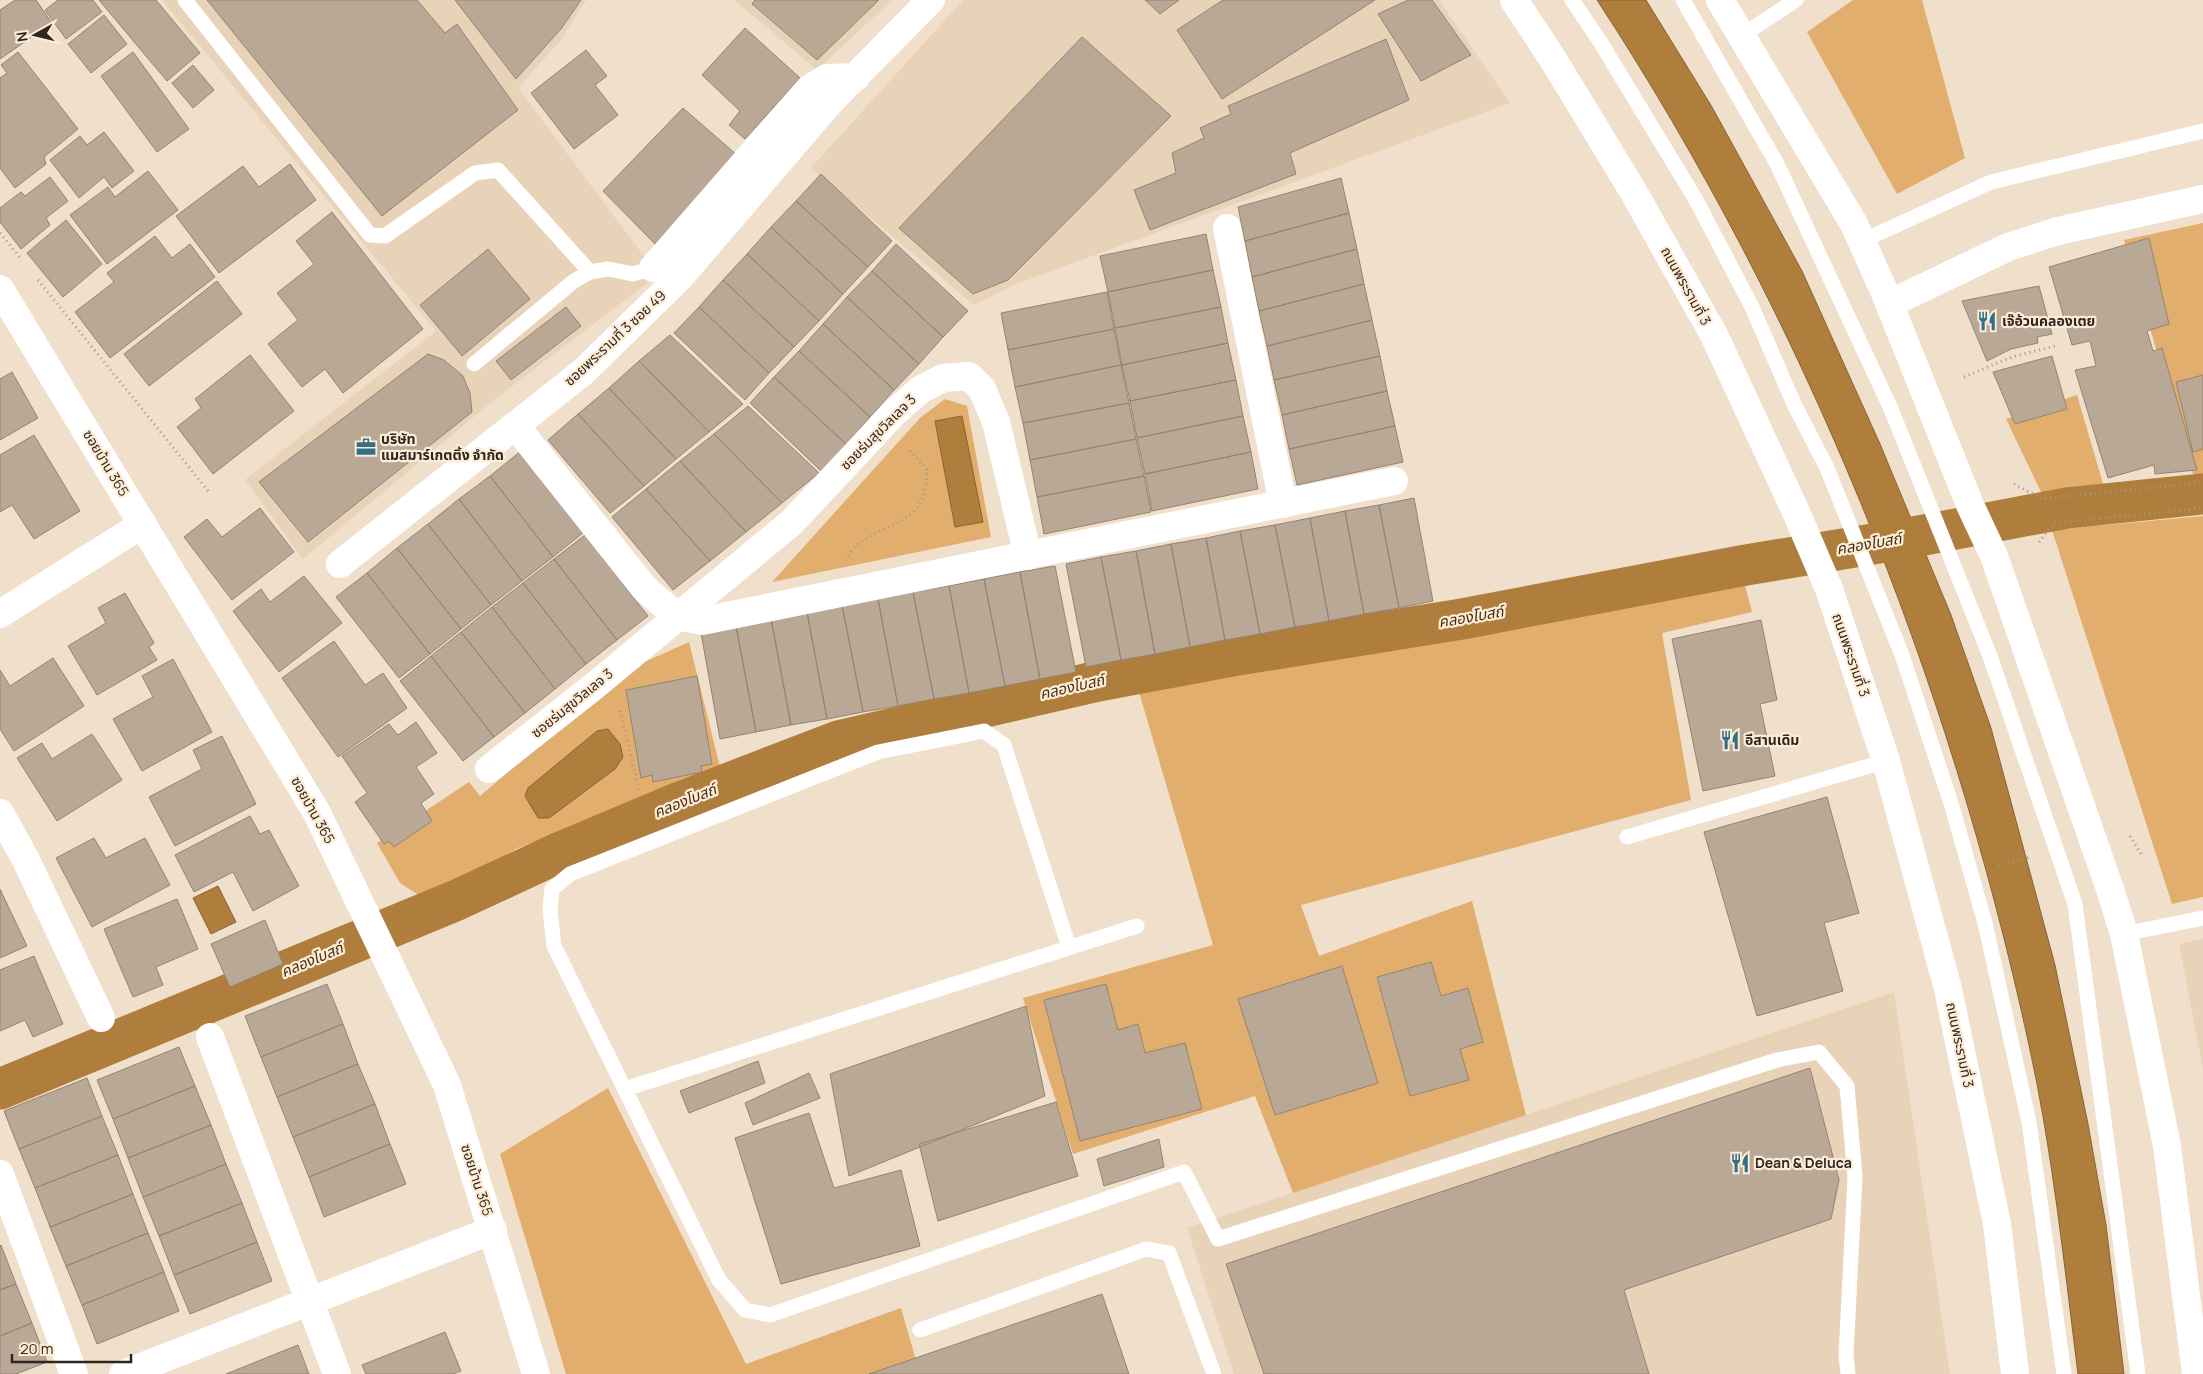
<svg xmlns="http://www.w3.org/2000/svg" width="2203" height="1374" font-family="Manrope,'Noto Sans Thai',sans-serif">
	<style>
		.built { fill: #e9d3b8 }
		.green { fill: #e1ae6d }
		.water { fill: #af7e3c; stroke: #886433 }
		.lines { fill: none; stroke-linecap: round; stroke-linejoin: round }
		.canal { stroke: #af7e3c; stroke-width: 41 }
		.building { fill: #b9a895; stroke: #938471 }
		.path { stroke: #a49788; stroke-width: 3; stroke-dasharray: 1 4; stroke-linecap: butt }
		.lane { stroke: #fff; stroke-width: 15 }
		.street { stroke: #fff; stroke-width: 28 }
		.primary { stroke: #fff; stroke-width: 28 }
		.labels { text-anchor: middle; stroke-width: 4.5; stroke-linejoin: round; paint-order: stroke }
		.street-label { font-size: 14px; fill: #2d271f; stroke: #feecd7 }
		.poi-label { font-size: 14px; font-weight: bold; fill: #2d271f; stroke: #feecd7; text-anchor: start }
		.water-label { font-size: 15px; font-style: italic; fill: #442e11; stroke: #feecd7 }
	</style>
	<rect width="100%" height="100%" fill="#f0dfcb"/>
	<path class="built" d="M162,0H586L560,41L518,88L658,275L494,400L303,559L245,480L436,331Z
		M734,0H892L817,70Z
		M963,0H1439L1510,103L1013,285L974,305L811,168Z
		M2203,939V1069L2179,944Z
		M1894,992L1950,1374H1234L1187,1228Z"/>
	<path class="green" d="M1853,0H1922L1965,158L1897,194L1807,32Z
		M2203,223V477L2194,478L2124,240Z
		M2077,395L2104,487L2042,494L2006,419Z
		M945,399L967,406L991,537L772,582L920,418Z
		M2203,516V897L2172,904L2052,530Z
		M1745,585L1752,612L1662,633L1691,800L1301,905L1319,956L1472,901L1526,1115L1293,1193L1255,1096L1073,1154L1023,998L1213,945L1137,685Z
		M689,642L721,771L518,848L425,899L400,883L377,843L469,782L480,796L631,668Z
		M608,1088L746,1364L901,1308L920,1374H566L500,1154Z"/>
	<path class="water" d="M1597,0H1646L1712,107L1802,271L1880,444L1951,615L1991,728L2055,965L2088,1124L2106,1225L2124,1374H2078C2064,1264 2053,1154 2029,1045C1949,676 1804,316 1597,0Z
		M962,416L983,522L955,527L935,421Z
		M608,729L620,744L623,757L615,769L549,818H538L525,796L528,788L597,731Z
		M218,886L236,922L211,934L193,898Z"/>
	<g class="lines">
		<path class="canal" d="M0,1089L457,900L554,855L680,802L838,741L1098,681L1232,656L1462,619L1746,565L1903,539L2067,508L2203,494"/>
	</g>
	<path class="building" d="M15,0H36L52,23L0,59V10Z
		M58,0H93L102,12L66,39L45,10Z
		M99,0H156L200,53L167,81Z
		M207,0H417L445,33L457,24L518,110L382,216Z
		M455,0H581L561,29L516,79Z
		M755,0H879L817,60L752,4Z
		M1145,0H1179L1160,14Z
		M1223,0H1375L1222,99L1177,30Z
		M1408,0H1432L1471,55L1421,81L1378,14Z
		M104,15L127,44L91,73L68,44Z
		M745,28L800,78L745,139L729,125L740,111L702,75Z
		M1082,37L1171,116L1008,280L973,294L899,228Z
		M1386,39L1409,100L1290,153L1296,174L1150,230L1134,190L1176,173L1172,153L1204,138L1200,128L1231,114L1228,106Z
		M586,50L607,76L595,85L618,115L574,149L531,93Z
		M18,52L78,129L44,157L46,164L15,188L0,168V78L7,73L1,65Z
		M133,52L189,129L157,152L101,76Z
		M193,65L214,90L193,108L172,83Z
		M683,108L738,156L656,245L603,191Z
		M104,132L134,171L112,188L104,177L79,198L50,160L80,136L87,145Z
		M290,164L316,200L219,273L176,216L243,166L259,187Z
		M148,171L178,210L107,264L70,215L108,187L115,197Z
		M821,174L892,241L868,267L796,201Z
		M50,177L68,201L46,218L50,225L21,249L0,222V208L21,192L25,196Z
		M1341,178L1349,213L1245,241L1238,207Z
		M796,201L868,267L843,294L771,227Z
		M332,212L423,329L343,393L325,369L302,387L268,344L298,320L277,293L314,264L296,241Z
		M1349,213L1357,249L1252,277L1245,241Z
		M66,220L102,264L63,297L27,253Z
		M771,227L843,294L819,321L747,254Z
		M1206,234L1213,270L1108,292L1100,256Z
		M155,236L172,258L190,244L215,277L110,358L75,312L114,282L107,273Z
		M2149,238L2169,324L2147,331L2153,351L2162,348L2197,470L2155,474L2154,465L2108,478L2075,370L2096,366L2090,341L2072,345L2049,267Z
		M896,244L968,311L943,337L872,271Z
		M488,249L530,299L462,356L420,305Z
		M1357,249L1364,284L1259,311L1252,277Z
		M747,254L819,321L794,347L723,280Z
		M1213,270L1221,307L1115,328L1108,292Z
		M872,271L943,337L919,364L847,297Z
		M723,280L794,347L769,373L699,307Z
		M217,281L242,314L149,386L124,354Z
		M1364,284L1372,320L1267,346L1259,311Z
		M2039,286L2052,334L2037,337L2038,343L2011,349L1987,361L1962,301Z
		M1107,292L1114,329L1008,350L1001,313Z
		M847,297L919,364L894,390L823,324Z
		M566,307L581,326L511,380L496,361Z
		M699,307L769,373L745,400L674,333Z
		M1221,307L1228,343L1122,365L1115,328Z
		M1372,320L1380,356L1274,380L1267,346Z
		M823,324L894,390L870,417L799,351Z
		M1114,329L1121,365L1015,387L1008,350Z
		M670,335L743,404L709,432L639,361Z
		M1228,343L1236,380L1130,401L1122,365Z
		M799,351L870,417L846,444L774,377Z
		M428,354L444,360L463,376L470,393L472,412L308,542L259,482Z
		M250,355L294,411L213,474L177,427L201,408L195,399Z
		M1380,356L1387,391L1282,415L1274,380Z
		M2052,356L2067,409L2015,424L1993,372Z
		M639,361L709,432L676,459L609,388Z
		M1121,365L1129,403L1023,423L1015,387Z
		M12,372L38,418L0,440V379Z
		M2203,375V449L2193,452L2176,382Z
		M774,377L846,444L821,471L750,403Z
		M1236,380L1243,416L1137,438L1130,401Z
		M609,388L676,459L644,486L578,414Z
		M1387,391L1395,426L1289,449L1282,415Z
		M1129,403L1136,439L1030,460L1023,423Z
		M748,406L819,473L782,503L714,434Z
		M578,414L644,486L610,513L548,440Z
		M1243,416L1251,452L1145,474L1137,438Z
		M1395,426L1403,462L1297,485L1289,449Z
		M714,434L782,503L746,532L680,461Z
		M34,435L80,511L34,539L12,505L0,512V455Z
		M1136,439L1144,476L1037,497L1030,460Z
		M521,451L584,532L553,557L490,476Z
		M1251,452L1258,489L1152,511L1145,474Z
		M680,461L746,532L710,561L646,489Z
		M490,476L553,557L522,581L459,499Z
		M1144,476L1151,512L1044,534L1037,497Z
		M646,489L710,561L673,590L612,517Z
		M1414,498L1433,601L1399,608L1379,505Z
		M459,499L522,581L491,605L428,524Z
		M1379,505L1399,608L1364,614L1345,511Z
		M260,508L294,552L232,600L184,537L207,519L222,537Z
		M1345,511L1364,614L1329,621L1310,518Z
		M1310,518L1329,621L1295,627L1275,525Z
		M428,524L491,605L461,629L397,548Z
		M1275,525L1295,627L1260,634L1240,531Z
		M1240,531L1260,634L1225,640L1206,538Z
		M585,535L648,616L617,640L554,559Z
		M1206,538L1225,640L1190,647L1171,544Z
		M1171,544L1190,647L1155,654L1136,551Z
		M397,548L461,629L430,654L367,573Z
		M1136,551L1155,654L1121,660L1101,557Z
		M1101,557L1121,660L1086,667L1066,564Z
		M554,559L617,640L586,664L523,583Z
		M1055,566L1076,672L1040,679L1020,572Z
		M1020,572L1040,679L1005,686L984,579Z
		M367,573L430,654L399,678L336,597Z
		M304,576L342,623L279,672L233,611L261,589L270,602Z
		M984,579L1005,686L969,693L949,586Z
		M523,583L586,664L555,689L492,607Z
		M949,586L969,693L934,699L913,592Z
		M913,592L934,699L898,706L878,599Z
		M125,593L154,643L149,647L157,660L97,695L68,646L106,623L98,608Z
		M878,599L898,706L863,712L842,605Z
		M842,605L863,712L827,719L807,612Z
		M492,607L555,689L525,713L461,632Z
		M807,612L827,719L791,725L771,619Z
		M771,619L791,725L756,732L736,626Z
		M1761,620L1777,700L1760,704L1775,776L1703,791L1672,639Z
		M736,626L756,732L720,739L701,633Z
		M461,632L525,713L494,737L431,656Z
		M334,641L365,685L383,673L407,708L338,757L282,678Z
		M431,656L494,737L463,761L400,681Z
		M53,658L84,706L14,751L0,729V670L10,686Z
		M173,659L212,732L142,771L113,719L153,697L142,676Z
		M697,676L712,764L701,766L702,772L653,782L652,775L641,778L626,690Z
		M416,722L437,753L416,767L434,794L421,803L432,821L394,847L389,841L384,844L355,802L367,793L342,756L389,724L398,735Z
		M92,734L122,780L57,821L17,758L42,743L52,759Z
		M222,736L256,804L175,846L149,797L202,769L193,750Z
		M1827,797L1859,913L1824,923L1843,991L1757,1016L1704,832Z
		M250,816L260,834L269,830L299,886L253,911L233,872L194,892L175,855Z
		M94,838L106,858L145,838L170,885L92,927L56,858Z
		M0,889L27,946L0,958Z
		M177,899L198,949L156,967L163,985L133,997L104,929Z
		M265,920L283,964L230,987L211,944Z
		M34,956L63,1024L33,1037L25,1020L0,1031V970Z
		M1431,962L1441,996L1468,988L1483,1042L1460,1049L1469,1080L1410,1096L1377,977Z
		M1342,966L1378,1083L1275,1115L1238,999Z
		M327,984L343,1024L261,1057L245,1016Z
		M1106,984L1118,1030L1138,1024L1145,1053L1185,1043L1202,1109L1080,1141L1044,1000Z
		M1026,1006L1045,1096L849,1176L830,1074Z
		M343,1024L358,1064L277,1097L261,1057Z
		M179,1047L195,1086L113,1119L97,1080Z
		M758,1061L765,1083L689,1113L680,1091Z
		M358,1064L375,1104L293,1137L277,1097Z
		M1810,1068L1839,1180L1831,1219L1624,1290L1649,1374H1264L1226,1264Z
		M809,1073L820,1098L753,1125L745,1103Z
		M87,1078L102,1116L19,1149L4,1111Z
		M195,1086L211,1125L128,1158L113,1119Z
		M1056,1102L1078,1176L938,1221L919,1144Z
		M375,1104L390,1144L309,1177L293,1137Z
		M809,1113L834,1188L901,1170L920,1246L781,1284L735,1138Z
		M102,1116L118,1155L35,1188L19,1149Z
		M211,1125L226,1164L143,1197L128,1158Z
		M1159,1139L1164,1167L1104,1186L1097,1159Z
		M390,1144L406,1184L324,1217L309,1177Z
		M118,1155L133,1194L50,1227L35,1188Z
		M226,1164L242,1203L159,1236L143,1197Z
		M133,1194L148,1233L66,1266L50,1227Z
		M242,1203L257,1242L174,1275L159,1236Z
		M148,1233L164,1272L82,1305L66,1266Z
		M257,1242L272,1281L190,1314L174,1275Z
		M1,1245L16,1284L0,1290V1246Z
		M164,1272L179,1311L97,1344L82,1305Z
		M16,1284L32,1323L0,1336V1290Z
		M1102,1294L1129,1374H869Z
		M32,1323L47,1362L16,1374H0V1336Z
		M445,1332L461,1371L453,1374H366L362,1365Z
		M298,1345L309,1374H226Z"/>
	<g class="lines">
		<path class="path" d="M0,233L22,260
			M38,280L209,492
			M1964,377L2012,357L2055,346
			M2014,484L2042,499L2203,482
			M2039,542L2054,523L2203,508
			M848,556C865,528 906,530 922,500C926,492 926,478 927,469L907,448
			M620,711L640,793
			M2130,836L2141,854
			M1998,866L2030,857"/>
		<path class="lane" d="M185,0L370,235L385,236L475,173L498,170L590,272
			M1572,0L1601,43L1696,200L1752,307L1794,404L1827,468L1902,655L1951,803L1985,923L2029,1122L2064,1374
			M1683,0L1777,164L1891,409L1990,656L2075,904L2138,1374
			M1741,36L1796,0
			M1862,241L1991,182L2203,131
			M474,364L574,281L590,272L608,269L633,274L653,268
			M1627,837L1886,761
			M2124,934L2203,918
			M1069,947L1004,745L984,731L878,752L570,874L552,889L550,910L554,946L719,1280L745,1310L770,1315L1184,1172L1218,1239L1777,1060L1819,1052L1847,1086L1855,1177L1846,1355L1848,1374
			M625,1089L1137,926
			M920,1330L1146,1249L1169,1253L1214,1374"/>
		<path class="street" d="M1227,228L1283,504
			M653,268L809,89L827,78L856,77
			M0,289L317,813L447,1085L536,1374
			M1889,304L2008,247L2058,231L2203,199
			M515,425L645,589L677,616L702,621L1394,481
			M340,564L583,372L680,277L830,102L931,0
			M0,614L143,524
			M489,769L593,687L792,522L894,413L920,390L943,378L969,376L982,389L996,422L1028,556
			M0,813L25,858L101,1018
			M210,1037L337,1374
			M0,1174L74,1374
			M123,1374L493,1230"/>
		<path class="primary" d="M1514,0L1554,61L1633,191L1714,335L1796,512L1829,589L1886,761L1948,989L1997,1224L2015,1374
			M1720,0L1854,224L1885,293L1970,505L1994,556L2111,892L2124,934L2167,1146L2196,1374"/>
	</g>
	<defs>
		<symbol id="restaurant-bare" viewBox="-9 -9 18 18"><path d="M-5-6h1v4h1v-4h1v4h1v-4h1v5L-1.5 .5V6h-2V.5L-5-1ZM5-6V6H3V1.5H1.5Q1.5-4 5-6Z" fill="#317085" stroke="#feecd7" stroke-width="2.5" paint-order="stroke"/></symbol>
		<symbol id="office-bare" viewBox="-9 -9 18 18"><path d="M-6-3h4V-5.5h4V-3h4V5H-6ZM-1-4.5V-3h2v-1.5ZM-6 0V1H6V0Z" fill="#317085" stroke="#feecd7" stroke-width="2.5" paint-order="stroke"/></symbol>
	</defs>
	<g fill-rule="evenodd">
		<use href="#restaurant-bare" x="1973" y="307" width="28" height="28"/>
		<use href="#office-bare" x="352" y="433" width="28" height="28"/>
		<use href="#restaurant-bare" x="1716" y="726" width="28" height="28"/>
		<use href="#restaurant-bare" x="1726" y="1149" width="28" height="28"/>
	</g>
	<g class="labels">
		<g class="street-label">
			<text transform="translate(1686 286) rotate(61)" y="5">ถนนพระรามที่ 3</text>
			<text transform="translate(615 338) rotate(-43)" y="5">ซอยพระรามที่ 3 ซอย 49</text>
			<text transform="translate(878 432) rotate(-45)" y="5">ซอยร่มสุขวิลเลจ 3</text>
			<text transform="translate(106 463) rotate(59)" y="5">ซอยบ้าน 365</text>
			<text transform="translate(1851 655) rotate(71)" y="5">ถนนพระรามที่ 3</text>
			<text transform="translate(572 703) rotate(-39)" y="5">ซอยร่มสุขวิลเลจ 3</text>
			<text transform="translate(313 810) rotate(61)" y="5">ซอยบ้าน 365</text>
			<text transform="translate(1960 1045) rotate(78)" y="5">ถนนพระรามที่ 3</text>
			<text transform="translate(477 1180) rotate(72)" y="5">ซอยบ้าน 365</text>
		</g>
		<g class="poi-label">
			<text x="2002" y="326">เจ๊อ้วนคลองเตย</text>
			<text x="381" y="444">บริษัท<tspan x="381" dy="16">แมสมาร์เกตติ้ง จำกัด</tspan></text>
			<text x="1745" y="745">อีสานเดิม</text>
			<text x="1755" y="1168">Dean &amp; Deluca</text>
		</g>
		<g class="water-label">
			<text transform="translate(1869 544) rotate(-10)" y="5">คลองโบสถ์</text>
			<text transform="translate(1471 617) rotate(-10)" y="5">คลองโบสถ์</text>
			<text transform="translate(1072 687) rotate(-13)" y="5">คลองโบสถ์</text>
			<text transform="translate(685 801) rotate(-22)" y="5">คลองโบสถ์</text>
			<text transform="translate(312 960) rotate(-23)" y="5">คลองโบสถ์</text>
		</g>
	</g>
	<g transform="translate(35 35) rotate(262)" stroke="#feecd7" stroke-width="4" paint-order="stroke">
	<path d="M0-4L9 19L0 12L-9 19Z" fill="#2d271f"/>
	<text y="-8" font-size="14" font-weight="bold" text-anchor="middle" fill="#2d271f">N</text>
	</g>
	<path d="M12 1354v8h119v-8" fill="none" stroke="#2d271f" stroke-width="2.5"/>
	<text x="20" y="1354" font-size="15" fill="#2d271f" stroke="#feecd7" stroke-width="4" paint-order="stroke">20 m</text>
</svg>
